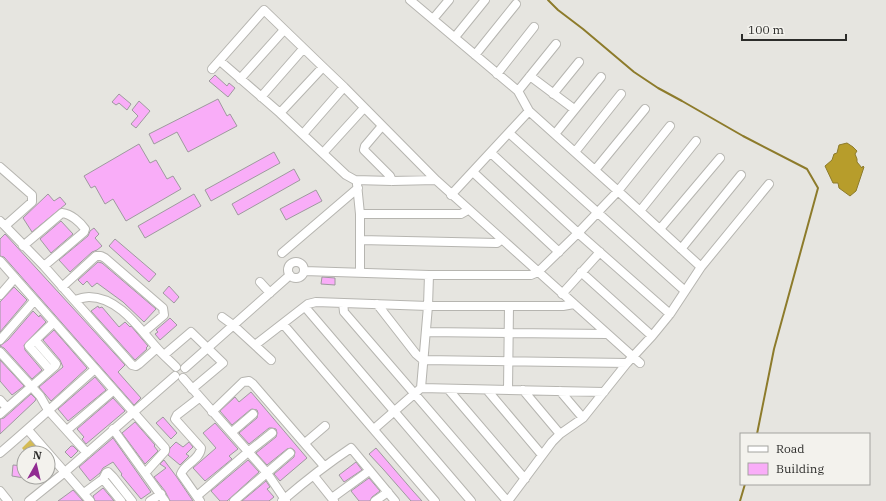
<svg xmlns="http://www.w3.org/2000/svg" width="886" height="501" font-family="'IBM Plex Serif',serif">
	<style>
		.green { fill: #d4bb54 }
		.water { fill: #b79d2b; stroke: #8d7b2b }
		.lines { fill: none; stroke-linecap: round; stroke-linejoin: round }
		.stream { stroke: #8d7b2b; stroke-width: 2 }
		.building { fill: #f9adf8; stroke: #9e9a9e }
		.street-casing { stroke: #b6b5b0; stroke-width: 10 }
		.street { stroke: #fff; stroke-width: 8 }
	</style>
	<rect width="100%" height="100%" fill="#e6e5e0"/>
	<path class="green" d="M34,436L56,460L48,467V453H26L22,448Z"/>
	<path class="water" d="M847,143L853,147L857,151L855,154L857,159V162L862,168L863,166L864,167L856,191L850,196L839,188L838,183H833L825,166L832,160L834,154L837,153L839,145Z"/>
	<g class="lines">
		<path class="stream" d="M548,0L558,10L583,29L634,72L658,88L682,101L743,136L807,169L818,188L774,349L757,434
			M740,501L745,484"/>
	</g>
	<path class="building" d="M215,75L227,86L229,83L235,88L228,97L209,81Z
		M119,94L131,104L127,110L119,103L116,105L112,102Z
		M218,99L227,116L230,114L237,126L188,152L177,132L154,144L149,134Z
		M139,101L150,111L136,128L131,124L138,116L132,110Z
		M139,144L150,163L156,160L167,179L173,176L181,189L126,221L113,199L105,204L95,186L91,188L84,176Z
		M274,152L280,163L211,201L205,190Z
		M294,169L300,180L238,215L232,204Z
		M316,190L322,201L286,220L280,209Z
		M48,194L54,201L60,197L66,204L32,232L23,218Z
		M194,194L201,206L145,238L138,226Z
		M61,221L73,234L51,253L40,239Z
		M94,228L99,234L95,238L102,246L97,250L92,252L70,272L59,260L88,236L90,231Z
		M5,234L125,365L118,372L141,398L134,405L4,257L0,256V239Z
		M115,239L156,274L149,282L109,246Z
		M98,262L102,263L156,309L144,322L123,302L97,283L92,287L87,281L83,285L78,280Z
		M322,277L335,278V285L321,284Z
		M169,286L179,297L174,303L163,293Z
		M14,287L27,300L0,332V302Z
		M98,306L99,308L102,307L119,327L125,322L130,327L131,326L148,346L146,348L147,349L135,360L91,311Z
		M33,311L39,317L40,315L46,322L24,345L25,350L42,370L32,379L4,348L0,346L8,340Z
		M170,318L177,325L160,340L155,334L158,332L156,330Z
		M54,330L87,368L51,401L39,387L63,367L60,360L43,340Z
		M0,360L24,386L12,395L0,381Z
		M95,377L106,390L68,421L58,409Z
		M251,392L307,458L280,481L274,474L294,457L295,452L294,450L291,448L287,449L267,465L256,453L276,437L277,433L276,429L272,428H269L249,444L239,433L257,418L258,413L257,410L252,409L250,410L232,425L220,411L235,397L239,402Z
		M31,394L36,399L35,401L0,434V419L4,418Z
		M113,398L125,411L86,444L82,439L84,437L77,429Z
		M163,417L177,433L171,439L156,423Z
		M135,422L155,445L154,446L158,451L145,464L122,433Z
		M215,423L238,449L229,456L232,459L205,481L193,468L216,448L203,433Z
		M113,438L151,492L141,499L121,475L122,474L113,462L103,468L100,473L90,481L79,467Z
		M176,442L183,447L189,442L193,447L186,454L189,456L180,465L168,455L170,448Z
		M71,446H73L78,451L71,458L65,452Z
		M376,448L413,491L422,501H411L383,469L369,454Z
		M164,460L176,476L193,501H170L165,491L154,477L166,468L160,464Z
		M248,460L259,472L227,501H220L211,491Z
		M356,462L362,470L344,482L339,475Z
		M13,465L24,466V478L12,476Z
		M369,478L380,491L372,497L370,501H359L351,491Z
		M266,481L270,487L267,489L274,497L269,501H242Z
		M103,488L114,501H95L93,496Z
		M73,490L83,501H58L69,493Z"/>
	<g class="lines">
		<defs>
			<path id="street" d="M410,0L518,91L529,111L451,195
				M433,19L449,0
				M455,37L485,0
				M475,55L516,4
				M220,61L280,113L346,175L355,180L392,181L436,180L640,363
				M212,69L264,10L323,67
				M497,74L534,27
				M530,76L574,109
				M240,79L284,30
				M518,91L556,44
				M553,94L579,62
				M261,97L303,49
				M280,113L323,67L344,87L436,180
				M382,126L365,146L364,150L390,176L392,181
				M670,126L618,191L701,267
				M509,133L685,291
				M303,134L344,87
				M555,134L601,77
				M575,152L621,94
				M323,153L364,108
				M491,153L578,233L670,314
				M0,167L32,195V202L5,226L0,221
				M595,170L645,109
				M473,172L559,252
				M357,184L360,214V272
				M640,211L696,141
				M360,214H461L468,210
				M5,226L44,266L74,300C79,299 84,297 89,297C118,297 139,328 156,347C162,354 169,360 176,367
				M660,229L720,158
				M360,240L497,243L501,240
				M23,246L62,213C71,214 80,222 85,229L84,232L44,266
				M681,249L741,175
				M282,253L358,188
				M0,261L165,448V451L146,472
				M288 270a8 8 0 1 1 16 0a8 8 0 1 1-16 0Z
				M304,271L429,275H531L538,272L578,233L618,191L529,111
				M581,272L652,336
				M260,282L270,293
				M62,287L96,256H101L105,258L163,308L164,315L144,332
				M562,294L600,252
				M0,295L14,279
				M74,300L132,365L136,366L139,364L157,348
				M343,303L344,312L507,501
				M377,304L416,354L423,360L627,363
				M305,307L471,501
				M222,317L233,325L271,360
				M283,324L435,501
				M426,332L607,334
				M0,340L34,301
				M255,345L308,304L316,302L428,306H563L574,304
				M0,352L40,396L48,410L87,453
				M164,355L191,332L223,363L192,389
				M185,368L290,275
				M50,370L29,346L54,322
				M183,378L267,473L286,501
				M421,388L604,392
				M448,389L525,479
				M487,390L542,455
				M508,390L509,306
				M523,390L560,434
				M560,391L583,418
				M199,398L177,415L175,419L201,448C200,460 184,464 181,474L200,501
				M0,400L7,408
				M212,412L243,382L249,381L253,384L324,466
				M0,414L55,366L56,364L35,340
				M113,429L165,501
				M374,429L421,388L428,306L429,275
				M28,430L90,501
				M67,430L114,390
				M232,432L253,414
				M305,443L325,426
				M0,453C32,426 63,397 95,369
				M314,476L334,501
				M0,491L8,501
				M84,493L103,479
				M197,496L248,452L272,433
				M332,498L369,471
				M29,501L65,472L175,376
				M121,501L103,479L106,473L108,472L113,477L132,501
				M150,501L161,494
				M234,501L290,453
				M282,501C304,482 327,464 351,448L395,501
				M375,501L388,492
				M508,501L552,442L560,434L583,418L627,363L652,336L670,314L701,267L769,184"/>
		</defs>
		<use href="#street" class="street-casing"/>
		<use href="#street" class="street"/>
	</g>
	<rect x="740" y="433" width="130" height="52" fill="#f3f2ed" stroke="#a3a39f"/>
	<rect x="748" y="446" width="20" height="6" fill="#ffffff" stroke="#a3a39f"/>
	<text x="776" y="453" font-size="12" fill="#2c2c2a">Road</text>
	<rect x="748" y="463" width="20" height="12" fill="#f9adf8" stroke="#a3a39f"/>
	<text x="776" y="473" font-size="12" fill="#2c2c2a">Building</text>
	<g transform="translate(36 465) rotate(8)"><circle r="19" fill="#f3f2ed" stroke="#a3a39f"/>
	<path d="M0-3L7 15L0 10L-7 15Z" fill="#912c92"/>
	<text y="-6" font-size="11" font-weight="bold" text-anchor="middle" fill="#2c2c2a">N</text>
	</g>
	<path d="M742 34v6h104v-6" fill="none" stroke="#2c2c2a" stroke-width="2"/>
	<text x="748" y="34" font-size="12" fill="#2c2c2a" stroke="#f3f2ed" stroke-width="3" paint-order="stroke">100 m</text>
</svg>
